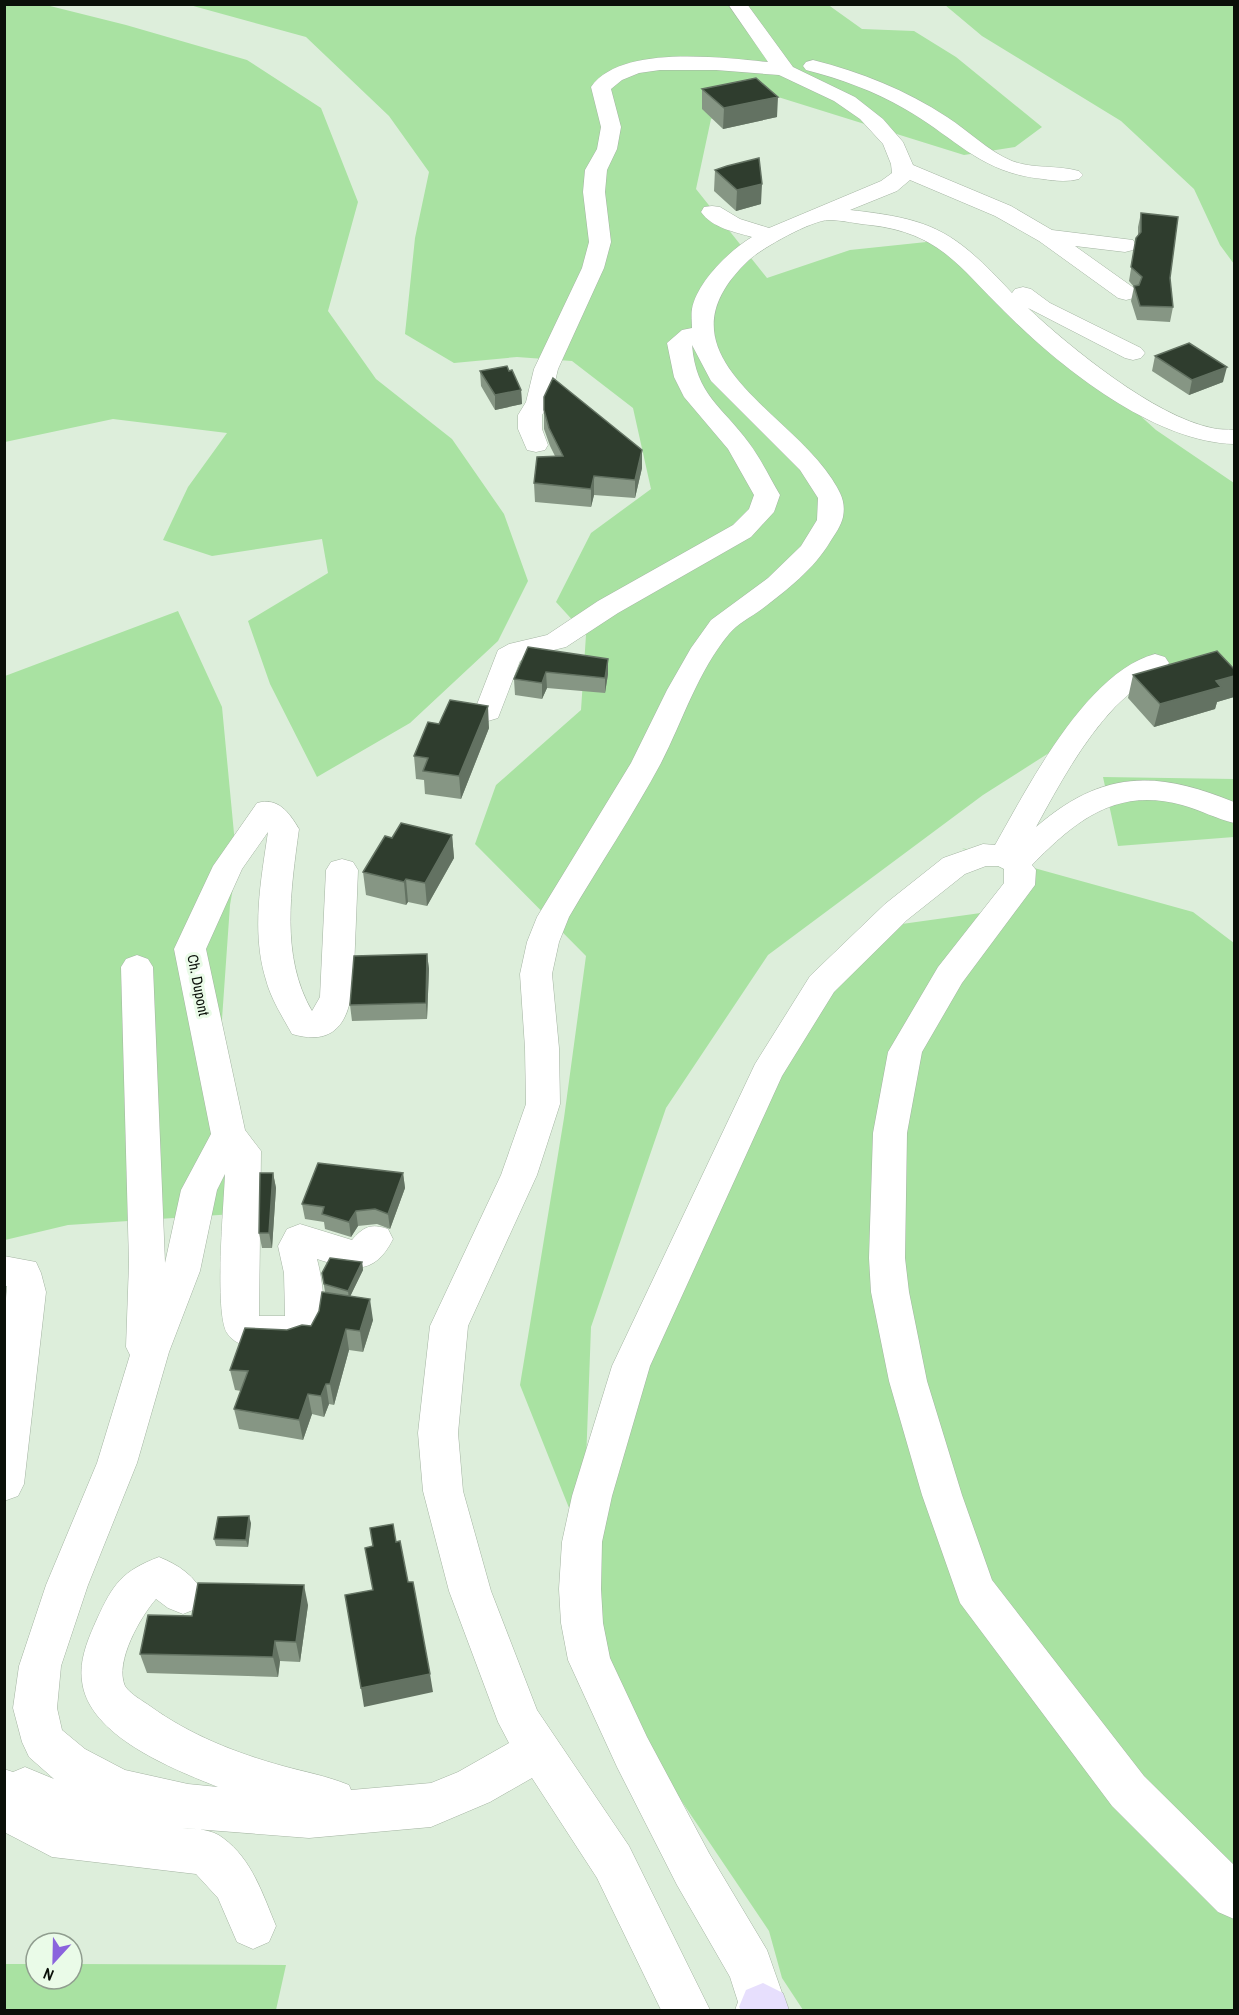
<svg xmlns="http://www.w3.org/2000/svg" width="1239" height="2015" font-family="'Archivo Narrow',sans-serif">
	<style>
		.green { fill: #a9e2a2 }
		.lines { fill: none; stroke-linecap: round; stroke-linejoin: round }
		.street-casing { stroke: #a4b4a2; stroke-width: 1 }
		.secondary-casing { stroke: #a4b4a2; stroke-width: 1 }
		.street { fill: #fff; fill-rule: evenodd }
		.secondary { fill: #e7dffd; fill-rule: evenodd }
		.wall { fill: #869684 }
		.shaded-wall { fill: #637262 }
		.building { fill: #2f3d2e; stroke: #637262; stroke-width: 1.5 }
		.labels { text-anchor: middle; stroke-width: 6; stroke-linejoin: round; paint-order: stroke }
		.street-label { font-size: 15px; fill: #0a1009; stroke: #eafbe8 }
	</style>
	<rect width="100%" height="100%" fill="#ddeedb"/>
	<path class="green" d="M827,4L862,29L914,31L956,57L1042,127L1015,147L964,155L756,90L711,119L696,189L767,278L850,250L936,241L1044,329L1156,430L1234,483V667L1224,664L1122,690L1052,751L983,795L768,955L666,1108L591,1327L583,1543L520,1385L564,1118L586,956L475,844L496,785L581,710L586,635L556,602L591,533L651,489L633,408L572,361L517,357L454,363L405,334L415,238L429,172L389,116L306,37L186,4Z
		M4,5H46L126,25L247,60L321,108L358,202L328,311L376,379L452,439L504,514L528,581L498,641L410,723L317,777L270,684L248,621L328,573L322,539L212,556L163,540L188,487L227,433L113,419L5,442Z
		M945,5H1234V264L1220,245L1194,189L1121,121L982,36Z
		M178,611L222,707L237,865L230,905L219,1062L234,1214L68,1225L5,1240V676Z
		M1103,777L1234,779V837L1118,846Z
		M962,848L1193,912L1234,943V2010H803L782,1978L769,1931L627,1720L576,1579L635,1367L748,1115L866,929L995,911L1015,875Z
		M5,1964H36V1979H72V1964L286,1965L276,2010H5Z"/>
	<g class="lines">
		<defs>
			<path id="street" d="M728,4H747L793,67L855,97L883,119L903,142L913,165L1011,206L1052,230L1133,240L1136,245L1133,250L1125,252L1075,246L1134,288L1137,293L1134,298L1126,300L1118,298L1039,241L995,216L910,180L897,191L850,210C934,219 954,231 1012,293L1015,289L1023,287L1031,289L1050,303L1141,348L1145,353L1141,358L1133,360L1125,358L1028,308C1071,348 1154,416 1212,428C1219,430 1227,429 1234,430V444C1154,442 1061,368 1005,312C959,267 940,233 870,225C857,224 842,220 829,220C812,220 762,248 749,260C650,353 786,408 832,479C840,492 846,501 843,517C841,526 835,534 830,542C814,569 787,590 762,609C751,617 737,624 729,634C698,671 683,720 661,763C633,815 599,866 569,917L559,942L552,974L559,1048L560,1104L537,1175L468,1326L458,1433L463,1491L491,1591L537,1710L629,1846L710,2010H661L597,1878L532,1778L490,1802L431,1827L309,1838L182,1828C196,1829 212,1829 223,1838C252,1859 263,1895 276,1926L269,1942L253,1949L237,1942L218,1898L196,1874L52,1857L4,1832V1769L13,1772L25,1767L54,1779L29,1757L22,1742L13,1708L19,1666L46,1585L97,1463L130,1355L126,1347L129,1263L121,967L126,959L137,955L148,959L153,967L165,1263L181,1190L211,1134L174,949L213,866L257,803C278,797 289,812 299,829C291,889 280,956 312,1011L320,997L326,870L331,862L342,859L353,862L358,870C357,895 356,920 355,945C353,987 356,1053 292,1034C282,1016 271,999 266,980C251,932 261,880 268,832L242,869L206,949L245,1130L261,1151L259,1316H285L284,1273L278,1246L287,1229L300,1224L352,1240C363,1227 371,1223 388,1229L393,1239C374,1277 351,1270 317,1259C323,1282 328,1318 317,1340C295,1348 242,1357 227,1333C214,1312 224,1203 225,1174L217,1190L200,1271L169,1352L137,1463L88,1585L61,1666L57,1708L62,1730L85,1749L125,1770L188,1784L218,1787C173,1769 88,1736 82,1681C79,1660 88,1639 97,1619C113,1584 122,1571 159,1557C179,1565 195,1576 204,1595L198,1608L183,1614L168,1608L156,1599C141,1616 114,1662 125,1686C130,1694 143,1701 150,1706C190,1735 236,1753 283,1766C305,1772 327,1776 349,1785L351,1790L431,1783L458,1772L509,1743L498,1722L449,1591L423,1491L418,1433L430,1326L501,1175L526,1104L525,1048L520,974L527,942L537,917L631,763L667,690L691,648L711,620L768,578L801,546L817,520L818,498L800,470L711,381L692,345C696,395 722,406 749,443C761,459 770,478 780,495L774,512L751,537L618,613L566,647L529,656L520,661L498,718L488,721L478,718L474,712L498,650L509,644L547,635L598,601L733,525L749,509L754,495L728,449L684,397L674,377L667,343L682,330L692,328C692,322 691,315 692,309C697,282 730,250 752,237C735,232 712,228 701,212L704,207L712,206L720,207L740,219L769,228L881,181L892,173L891,164L883,144L860,119L834,101L779,75L716,70H660L639,73L622,80L611,89L621,127L617,149L607,170L605,192L611,242L604,268L558,369L550,402L542,415V429L548,445L545,450L536,452L527,450L518,429V415L526,402L534,369L582,268L589,242L583,192L585,170L597,149L601,127L591,87C621,44 723,58 768,62Z
				M813,60C861,72 906,90 947,117C969,131 988,151 1012,161C1033,169 1057,165 1079,171L1083,175L1079,179C1068,182 1055,181 1043,179C980,173 956,138 905,109C874,91 841,79 806,70L803,66L806,62Z
				M1155,654L1165,657L1169,663C1162,674 1150,678 1140,685C1131,692 1123,699 1115,707C1082,742 1059,785 1036,827C1102,770 1156,770 1234,802V823C1217,819 1200,810 1182,805C1117,787 1076,820 1032,865L1036,870L1035,885L962,983L922,1052L907,1133L905,1258L909,1292L927,1381L962,1495L992,1580L1144,1776L1234,1865V1919L1218,1912L1112,1806L960,1603L922,1495L889,1381L871,1292L869,1258L873,1133L888,1052L938,967L1004,883V869L998,866H986L965,874L907,920L834,992L782,1076L650,1366L612,1496L602,1542L601,1589L603,1623L610,1658L647,1737L709,1853L767,1950L787,2007L785,2010H735L738,2002L730,1977L677,1885L617,1767L568,1660L561,1623L559,1589L562,1542L572,1496L612,1366L755,1064L810,976L885,904L943,858L983,844L995,845C1028,787 1086,672 1155,654Z
				M4,1256L36,1262L41,1273L46,1292L24,1484L18,1496L4,1501V1323L7,1286H4Z"/>
			<path id="secondary" d="M763,1983L783,1993L789,2010H741L739,2007L746,1990Z"/>
		</defs>
		<use href="#street" class="street-casing"/>
		<use href="#secondary" class="secondary-casing"/>
		<use href="#street" class="street"/>
		<use href="#secondary" class="secondary"/>
	</g>
	<path class="wall" d="M702,89L777,117L723,129L702,109Z
		M715,170L761,204L736,211L714,191Z
		M1141,213L1170,278L1173,307L1170,322L1137,320L1131,301L1134,287L1129,281L1136,238L1138,236V227Z
		M1155,356L1223,382L1189,395L1152,371Z
		M480,371L521,390L522,404L495,410L481,386Z
		M544,397L642,468L635,498L594,495L591,507L535,502L534,483L555,456L550,446L544,429Z
		M528,647L608,674L605,693L547,688L542,699L515,695L514,679Z
		M1234,669V697L1217,702L1215,709L1154,727L1128,698L1133,675Z
		M439,724L489,728L461,799L425,794L424,780L416,779L414,756Z
		M452,835L454,858L427,906L408,902L406,905L366,895L363,872L392,838Z
		M427,954L429,969L427,1019L352,1021L350,1005Z
		M273,1173L276,1188L272,1248H262L259,1233Z
		M403,1173L405,1188L390,1229L377,1224L358,1226L351,1237L325,1229L324,1222L305,1219L302,1204Z
		M362,1262L363,1270L350,1296L373,1320L363,1352L349,1350L334,1405L329,1404L324,1417L312,1414L303,1440L239,1429L234,1409L241,1391L235,1390L230,1370L287,1330L311,1326L331,1294L325,1292L322,1273Z
		M251,1523L248,1547L216,1546L214,1539Z
		M308,1605L300,1662L280,1661L278,1677L147,1673L140,1654L192,1616Z"/>
	<path class="shaded-wall" d="M778,97L777,117L723,129L724,108Z
		M762,184L761,204L736,211L737,190Z
		M1227,367L1223,382L1189,395L1192,380Z
		M521,390L522,404L495,410V395Z
		M642,450V468L635,498V480Z
		M594,476V495L591,507V489Z
		M608,659V674L605,693V678Z
		M546,672L547,688L542,699V683Z
		M1234,676V697L1217,702L1215,709L1154,727L1160,704L1216,681Z
		M488,706L489,728L461,799L459,776Z
		M452,835L454,858L427,906L425,883Z
		M406,879L408,902L406,905L404,882Z
		M427,954L429,969L427,1019L426,1003Z
		M273,1173L276,1188L272,1248L269,1233Z
		M403,1173L405,1188L390,1229L388,1214Z
		M356,1211L358,1226L351,1237L349,1222Z
		M362,1262L363,1270L349,1299L348,1291Z
		M370,1299L373,1320L363,1352L360,1331Z
		M346,1329L349,1350L334,1405L330,1384Z
		M326,1384L329,1404L324,1417L321,1396Z
		M308,1394L312,1414L303,1440L299,1420Z
		M249,1516L251,1523L248,1547L246,1540Z
		M304,1585L308,1605L300,1662L296,1642Z
		M275,1641L280,1661L278,1677L273,1657Z
		M430,1674L433,1692L364,1707L361,1688Z"/>
	<path class="building" d="M756,78L778,97L724,108L702,89Z
		M759,158L762,184L737,190L715,170L727,166Z
		M1141,213L1178,217L1170,278L1173,307L1140,306L1134,286L1139,285L1142,277L1131,267L1136,238L1141,232Z
		M1189,343L1227,367L1192,380L1155,356Z
		M507,366L509,371L512,370L521,390L495,395L480,371Z
		M553,378L642,450L635,480L594,476L591,489L534,483L537,457L563,456L549,428L544,410V397Z
		M528,647L608,659L605,678L546,672L542,683L514,679Z
		M1217,651L1234,669V676L1216,681L1221,687L1160,704L1133,675Z
		M450,700L488,706L459,776L423,771L428,758L414,756L428,722L439,724Z
		M401,823L452,835L425,883L406,879L404,882L363,872L385,836L392,838Z
		M427,954L426,1003L350,1005L354,956Z
		M318,1163L403,1173L388,1214L375,1209L356,1211L349,1222L322,1214L324,1207L302,1204Z
		M260,1173H273L269,1233H259Z
		M330,1258L362,1262L348,1291L324,1284L322,1273Z
		M322,1292L370,1299L360,1331L346,1329L330,1384H326L321,1396L308,1394L299,1420L234,1409L248,1371L230,1370L245,1328L287,1330L302,1325L311,1326L319,1311Z
		M249,1516L246,1540L214,1539L218,1517Z
		M393,1524L396,1542L400,1541L408,1582H413L430,1674L361,1688L345,1595L373,1590L365,1548L373,1546L370,1528Z
		M198,1583L304,1585L296,1642L275,1641L273,1657L140,1654L148,1615L192,1616Z"/>
	<g class="labels">
		<g class="street-label">
			<text transform="translate(198 985) rotate(79)" y="5">Ch. Dupont</text>
		</g>
	</g>
	<rect width="1239" height="2015" fill="none" stroke="#0a1009" stroke-width="12"/>
	<g transform="translate(54 1961) rotate(202)"><circle r="28" fill="#eafbe8" stroke="#909d8f" stroke-width="1.5"/>
	<path d="M0-4.5L10 22L0 15L-10 22Z" fill="#8a63dd"/>
	<text y="-9" font-size="16" font-weight="bold" text-anchor="middle" fill="#0a1009">N</text>
	</g>
</svg>
